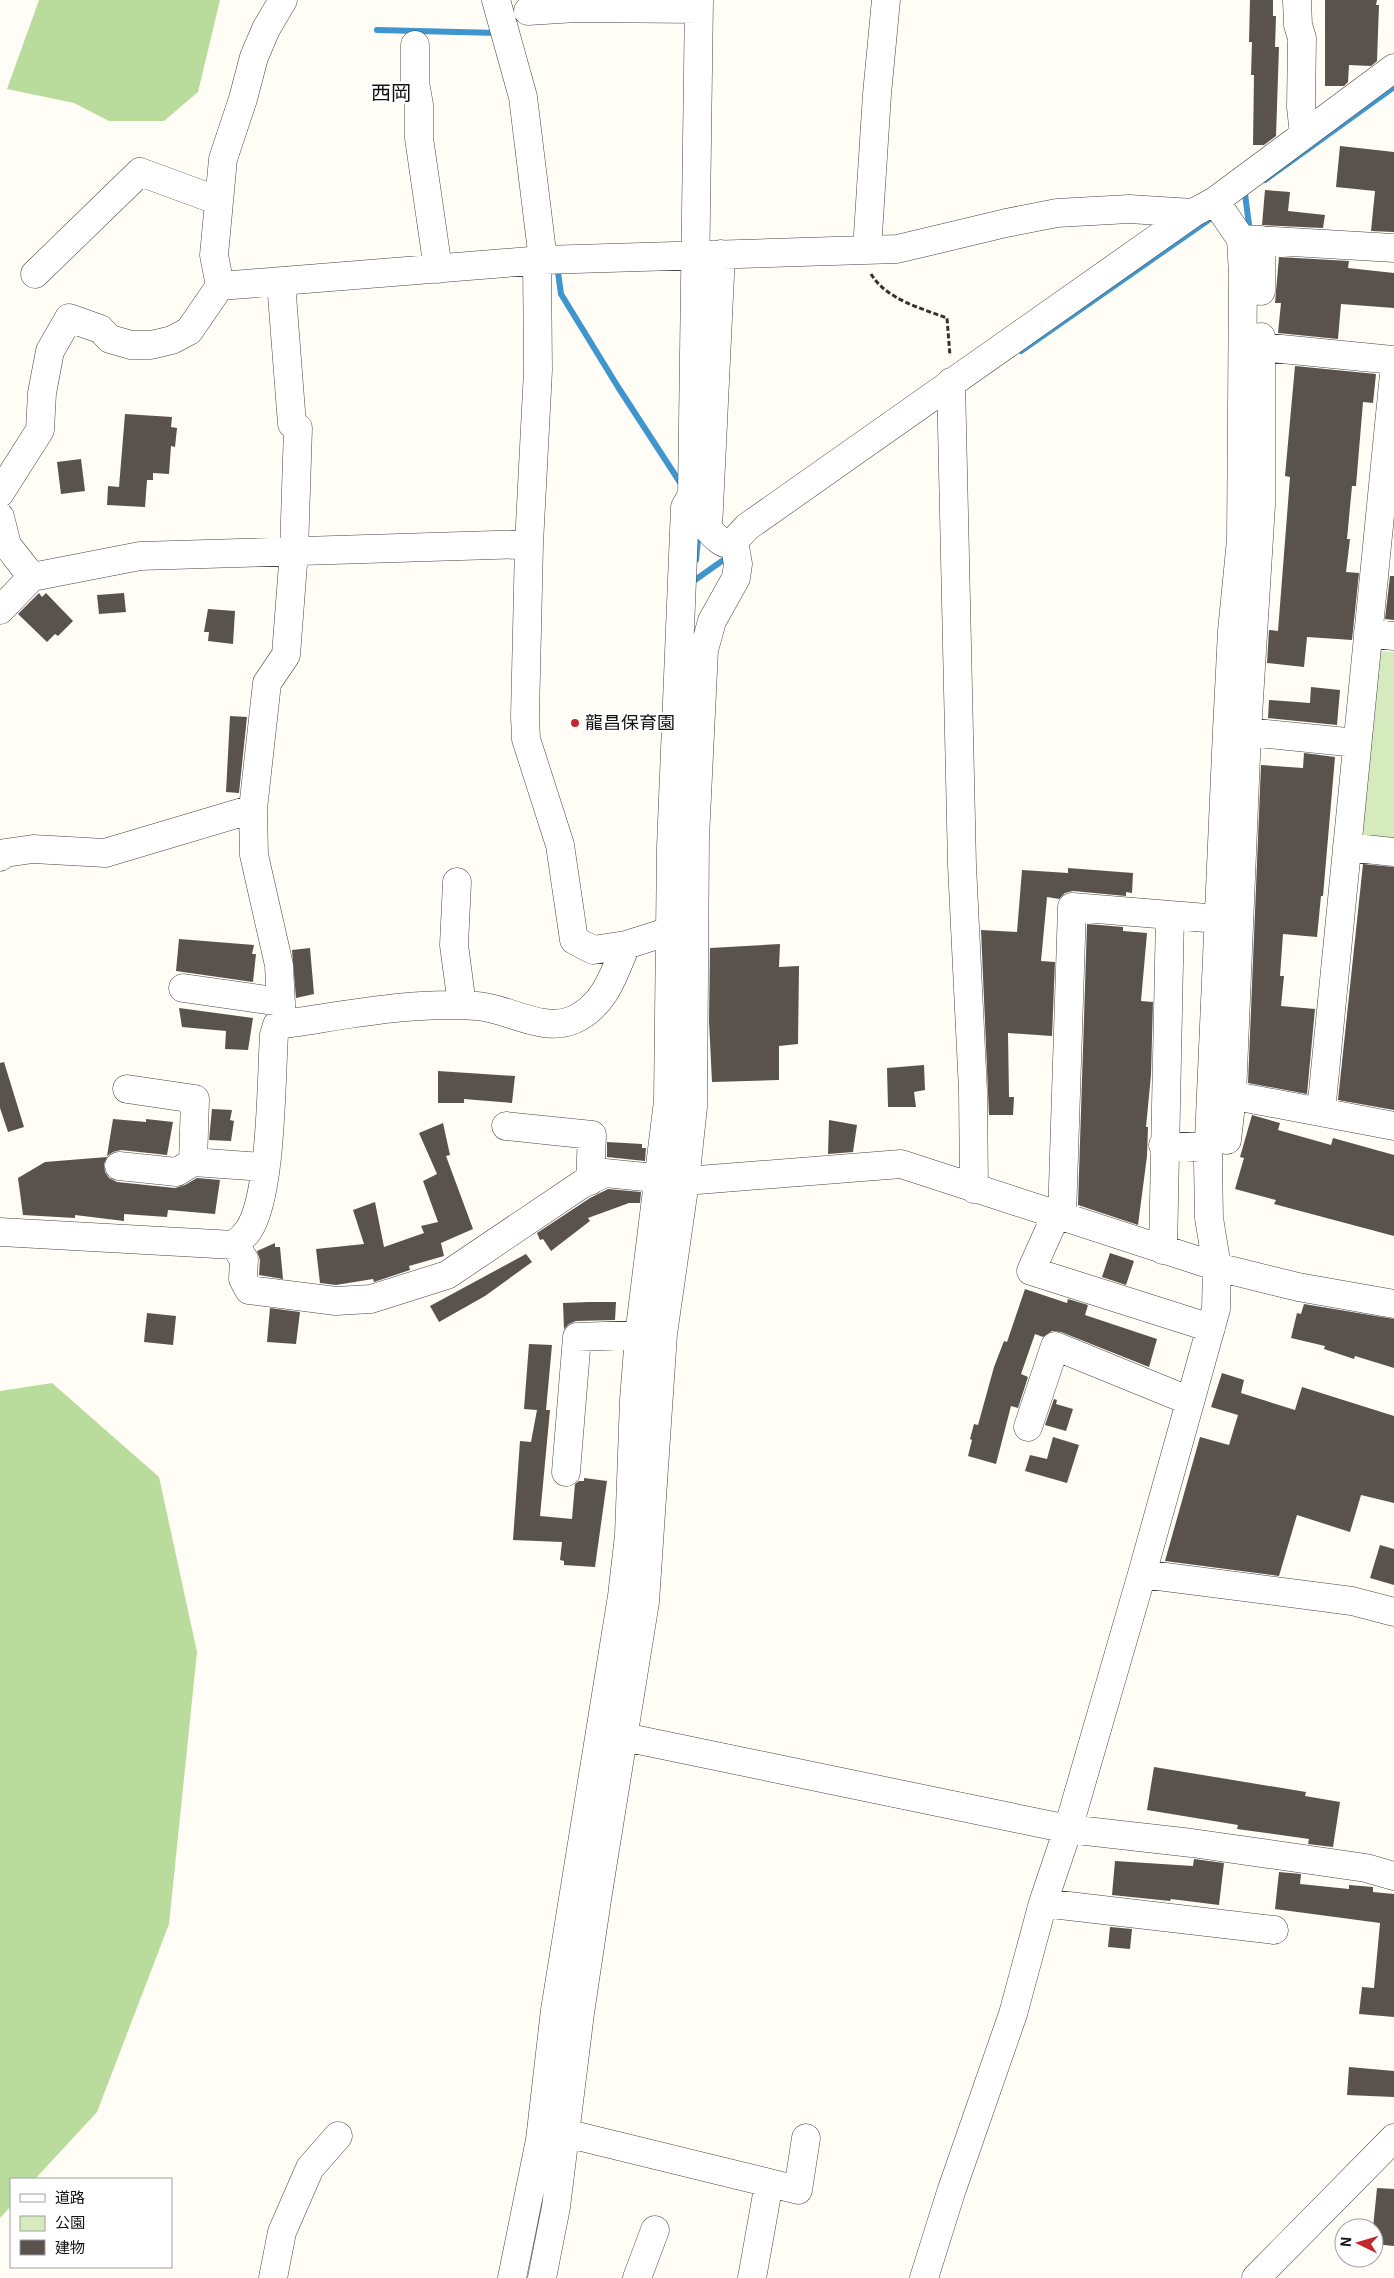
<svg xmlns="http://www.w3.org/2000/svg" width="1394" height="2278" font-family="Georgia,'Noto Sans JP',serif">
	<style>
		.green { fill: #d5ebbd }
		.forest { fill: #b9dc9c }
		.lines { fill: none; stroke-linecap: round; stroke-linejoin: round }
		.stream { stroke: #3f96cf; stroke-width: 6 }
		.building { fill: #5a524d }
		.minor-casing { stroke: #444; stroke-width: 29 }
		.path { stroke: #333; stroke-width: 3; stroke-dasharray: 5 2.5; stroke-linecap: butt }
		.minor { stroke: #fff; stroke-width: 28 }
		.poi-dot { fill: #c4262e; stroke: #fff; stroke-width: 2 }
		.labels { text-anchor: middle; stroke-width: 5; stroke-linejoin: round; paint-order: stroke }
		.poi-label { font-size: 18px; fill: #111; stroke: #fff; text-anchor: start }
		.quarter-label { font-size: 20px; fill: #111; stroke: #fff }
	</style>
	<rect width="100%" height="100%" fill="#fffdf5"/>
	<path class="green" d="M1377,651L1394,652V845L1357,841Z"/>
	<path class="forest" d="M39,0H220L198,92L164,121H109L74,103L7,89Z
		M52,1383L159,1477L197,1652L169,1924L97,2112L35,2179H11V2206L0,2218V1391Z"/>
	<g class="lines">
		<path class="stream" d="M377,30L498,33
			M1265,180L1394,87
			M1245,194L1250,232
			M557,265L561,294L618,387L683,487
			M1021,351L1210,219
			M696,560L699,530
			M695,580L729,556"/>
	</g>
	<path class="building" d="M1250,0H1273V16H1276L1275,47H1279L1276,136L1264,145H1253L1254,75H1251L1252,42H1249Z
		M1325,0H1377L1376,5H1379L1377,61L1371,66L1349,65L1348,82L1344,86H1325Z
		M1340,146L1394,152V232L1371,231L1375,191L1336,187Z
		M1265,190L1290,192L1288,211L1325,215L1323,228L1262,225Z
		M1279,257L1349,261L1348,268L1394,273V308L1341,304L1338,339L1278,333L1281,303H1275Z
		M1295,366L1376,374L1373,403L1363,402L1356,486H1352L1347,539H1350L1346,572L1359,573L1352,640L1307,637L1304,667L1267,663L1269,630L1278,631L1290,477L1285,476Z
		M125,414L172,417L171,427L177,428L175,447L171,446L169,474L153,473V480H147L145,507L107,505L108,486L119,487Z
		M81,459L85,491L61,494L57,462Z
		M1390,576H1394V620L1385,619Z
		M39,593L42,597L46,593L73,621L58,636L55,634L47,642L18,614Z
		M124,593L126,612L99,614L97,595Z
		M208,609L235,611L233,644L208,641L209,632H204Z
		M1311,687L1340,690L1337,725L1268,718L1269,700L1310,703Z
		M230,716L247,717L239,793L226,792Z
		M1304,753L1335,757L1323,896H1321L1317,937L1283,934L1280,976H1284L1281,1006L1315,1009L1307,1094L1248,1083L1261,765L1303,768Z
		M1363,864L1394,867V1110L1338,1100Z
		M1068,868L1133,873L1132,893L1126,892V896L1073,891L1065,893L1059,899L1047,897L1041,961L1055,962L1052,1036L1008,1033L1009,1097H1014L1013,1115H989L981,930L1017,932L1022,870L1068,873Z
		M1087,924L1123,927V931L1147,933L1141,1001L1153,1002L1151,1075L1146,1127H1148L1147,1156L1138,1225L1078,1205Z
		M179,939L254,945L252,954H256L253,982L176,971Z
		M780,944L779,967L799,966L798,1044L779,1046V1080L712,1082L709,1021L710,948Z
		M310,948L314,994L296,998L292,950Z
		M179,1008L253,1018L248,1050L225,1049L226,1031L182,1027Z
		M4,1062L24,1127L8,1132L0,1108V1063Z
		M924,1065L925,1090L914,1092L916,1107H888L887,1068Z
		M438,1071L515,1076L512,1103L464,1099V1103H438Z
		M212,1109L232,1110L230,1120L234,1121L231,1141L209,1140Z
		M1252,1115L1280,1123L1278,1130L1331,1145L1333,1138L1394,1155V1236L1274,1204L1276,1200L1235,1189L1244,1158L1240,1157Z
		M113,1119L146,1122V1119L173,1122L167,1155L121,1150L113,1152L107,1156Z
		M829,1120L857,1125L853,1152L828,1154Z
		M443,1123L450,1155L446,1156L473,1229L441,1243L444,1256L409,1266L410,1270L374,1282L373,1279L336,1285L320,1283L316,1249L364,1244L353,1210L375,1202L384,1247L424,1233L421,1226L438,1222L423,1181L437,1174L419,1133Z
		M607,1142L642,1144V1148H646L645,1161L607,1157Z
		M107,1157L104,1164L105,1172L109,1178L117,1182L175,1188L185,1185L197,1178L220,1180L215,1214L168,1210L167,1217L124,1214V1221L75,1215V1218L23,1215L18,1178L45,1162Z
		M608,1189L641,1192L640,1203H629L588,1218L590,1221L551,1251L543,1239L540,1240L537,1233L590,1198Z
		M275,1243V1247H280L283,1279L259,1275L260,1260L257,1251Z
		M1110,1253L1134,1261L1126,1285L1102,1277Z
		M526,1254L532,1262L485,1296L439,1322L430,1306Z
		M1025,1289L1067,1303L1068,1299L1088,1305L1085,1315L1157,1339L1149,1367L1061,1332L1052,1331L1043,1337L1035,1334L1021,1374L1028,1377L1018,1408L1011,1406L996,1464L968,1456L972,1440L970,1439L974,1424L978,1425L994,1367L1004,1341L1007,1342Z
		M589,1302H616L615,1320L576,1321L569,1324L564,1329L563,1303Z
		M1304,1304L1394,1319V1368L1355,1356L1354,1359L1324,1349L1325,1346L1291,1338L1297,1313L1301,1314Z
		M270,1308L300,1312L296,1344L267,1342Z
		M147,1313L176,1316L173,1345L144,1342Z
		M529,1344L552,1345L546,1410H550L540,1516L572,1519L575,1484L579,1481H584V1478L607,1481L595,1567L564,1565V1561L560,1560L562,1542L513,1540L520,1441L531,1442L537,1410L524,1409Z
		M1222,1373L1244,1380L1241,1393L1295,1410L1302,1387L1394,1416V1503L1361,1495L1350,1532L1297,1515L1279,1576L1165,1561L1200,1437L1229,1445L1238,1415L1211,1407Z
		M1054,1399L1057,1400L1056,1404L1073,1409L1066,1431L1045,1425Z
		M1053,1437L1079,1445L1067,1483L1025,1471L1030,1455L1047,1459Z
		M1380,1545L1394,1549V1585L1370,1578Z
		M1154,1767L1306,1792L1305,1796L1340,1802L1333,1847L1308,1844L1309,1839L1237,1829L1238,1825L1147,1810Z
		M1194,1859L1224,1863L1219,1905L1171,1899L1170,1901L1112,1895L1115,1861L1193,1866Z
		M1279,1872L1301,1874L1300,1884L1349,1889V1885L1373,1887V1892L1394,1894V2017L1359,2014L1362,1987L1374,1988L1380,1923L1275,1909Z
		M1110,1927L1132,1929L1130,1949L1108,1947Z
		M1349,2067L1394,2071V2097L1347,2095Z
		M1377,2188L1394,2189V2246L1374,2244L1373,2228Z"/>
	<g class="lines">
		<defs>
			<path id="minor" d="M496,0L523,97L543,260
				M1297,0L1298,25L1302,38L1301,107L1304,135
				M528,11L576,8L699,9
				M415,45V82L419,105V138L438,269
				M1215,201L1241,239L1394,248
				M1261,240V291
				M867,250L877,94L886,0
				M721,254L708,529C727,550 729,547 747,527L1193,213L1215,201L1394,68
				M537,261L538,370L529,544L525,716L526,739L560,845L574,940L593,950L626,945L670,931L687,932
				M35,274L140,172L219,201
				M220,286L214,255L223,159L243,99L254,57L266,29L283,0
				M1261,347L1394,360
				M951,382L962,865L973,1091L974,1189
				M0,493L40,430L42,393L50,351L69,318L100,329L110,339L131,345H151L172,340L189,331L220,286L543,260L897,249L1006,223L1057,213L1129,209L1193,213
				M0,517L7,545L32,577
				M0,610L32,577L140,556L529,544
				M1368,633L1394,636
				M1247,732L1357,743
				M253,809L254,855L279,965L282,1024
				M1347,847L1394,852
				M0,857L5,853L33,849L105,853L253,809L267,683L286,655L294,551L298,428L292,424L281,282
				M457,882L454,945L462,1005
				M183,988L281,1002
				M127,1089L195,1099L193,1162L264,1167
				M1214,1092L1394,1126
				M1321,1112L1394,374
				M506,1126L592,1135L590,1181
				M1227,1140L1232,1096L1247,732L1261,505V337
				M1163,1145L1209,1148
				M119,1166L177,1172L193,1162
				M1056,1215L1031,1271L1211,1328
				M1062,1217L1072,907L1219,919
				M0,1232L234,1245L244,1259L243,1279L249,1290L336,1301L371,1299L447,1275L582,1184L605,1173L685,1181L901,1164L1221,1268L1298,1287L1394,1304
				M234,1245C239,1241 244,1236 248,1231C272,1197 271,1080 274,1035L277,1025C343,1016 411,1001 477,1006C508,1008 542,1033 573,1020C605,1006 614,974 626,945
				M1163,1250L1170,915
				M1028,1427L1055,1346L1190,1401
				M566,1472L577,1337L657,1334
				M1142,1574L1352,1601L1394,1612
				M624,1737L1068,1829L1192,1843L1366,1868L1394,1876
				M1043,1903L1274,1930
				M565,2133L798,2190L806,2138
				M273,2278L282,2232L310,2168L338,2136
				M512,2278L540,2140L555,2010L622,1596L629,1535L634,1400L639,1336L668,1101L671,847L685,507L692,495L699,0
				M542,2278L556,2207L580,2013L598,1893L645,1602L663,1334L685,1181L693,1107L695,838L704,650L712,621L736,578L738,564L734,541
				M637,2278L655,2230
				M752,2278L769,2183
				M924,2278L951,2192L1013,2014L1043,1903L1068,1829L1142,1574L1216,1309L1217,1267L1209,1218L1208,1162L1227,730L1232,631L1241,540L1243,274L1241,239
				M1256,2278L1394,2138"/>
		</defs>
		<use href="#minor" class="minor-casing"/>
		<path class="path" d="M871,274C886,299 920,308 947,318L950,356"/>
		<use href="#minor" class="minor"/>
	</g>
	<circle class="poi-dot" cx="575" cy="723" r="5"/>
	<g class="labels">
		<g class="poi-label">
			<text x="585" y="729">龍昌保育園</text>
		</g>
		<g class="quarter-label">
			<text x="391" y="100">西岡</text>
		</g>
	</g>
	<rect x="10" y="2178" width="162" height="90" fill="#ffffff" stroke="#a0a0a0"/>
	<rect x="20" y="2194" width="25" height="8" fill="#ffffff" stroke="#a0a0a0"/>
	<text x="55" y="2203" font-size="15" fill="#111111">道路</text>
	<rect x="20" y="2216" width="25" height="15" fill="#d5ebbd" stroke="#a0a0a0"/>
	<text x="55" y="2228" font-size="15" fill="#111111">公園</text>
	<rect x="20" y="2240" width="25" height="15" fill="#5a524d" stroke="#a0a0a0"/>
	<text x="55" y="2253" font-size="15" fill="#111111">建物</text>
	<g transform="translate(1359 2243) rotate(275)"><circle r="24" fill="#ffffff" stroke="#a0a0a0"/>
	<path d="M0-4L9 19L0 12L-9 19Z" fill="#c4262e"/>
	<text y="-8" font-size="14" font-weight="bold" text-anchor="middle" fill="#111111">N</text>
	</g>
</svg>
